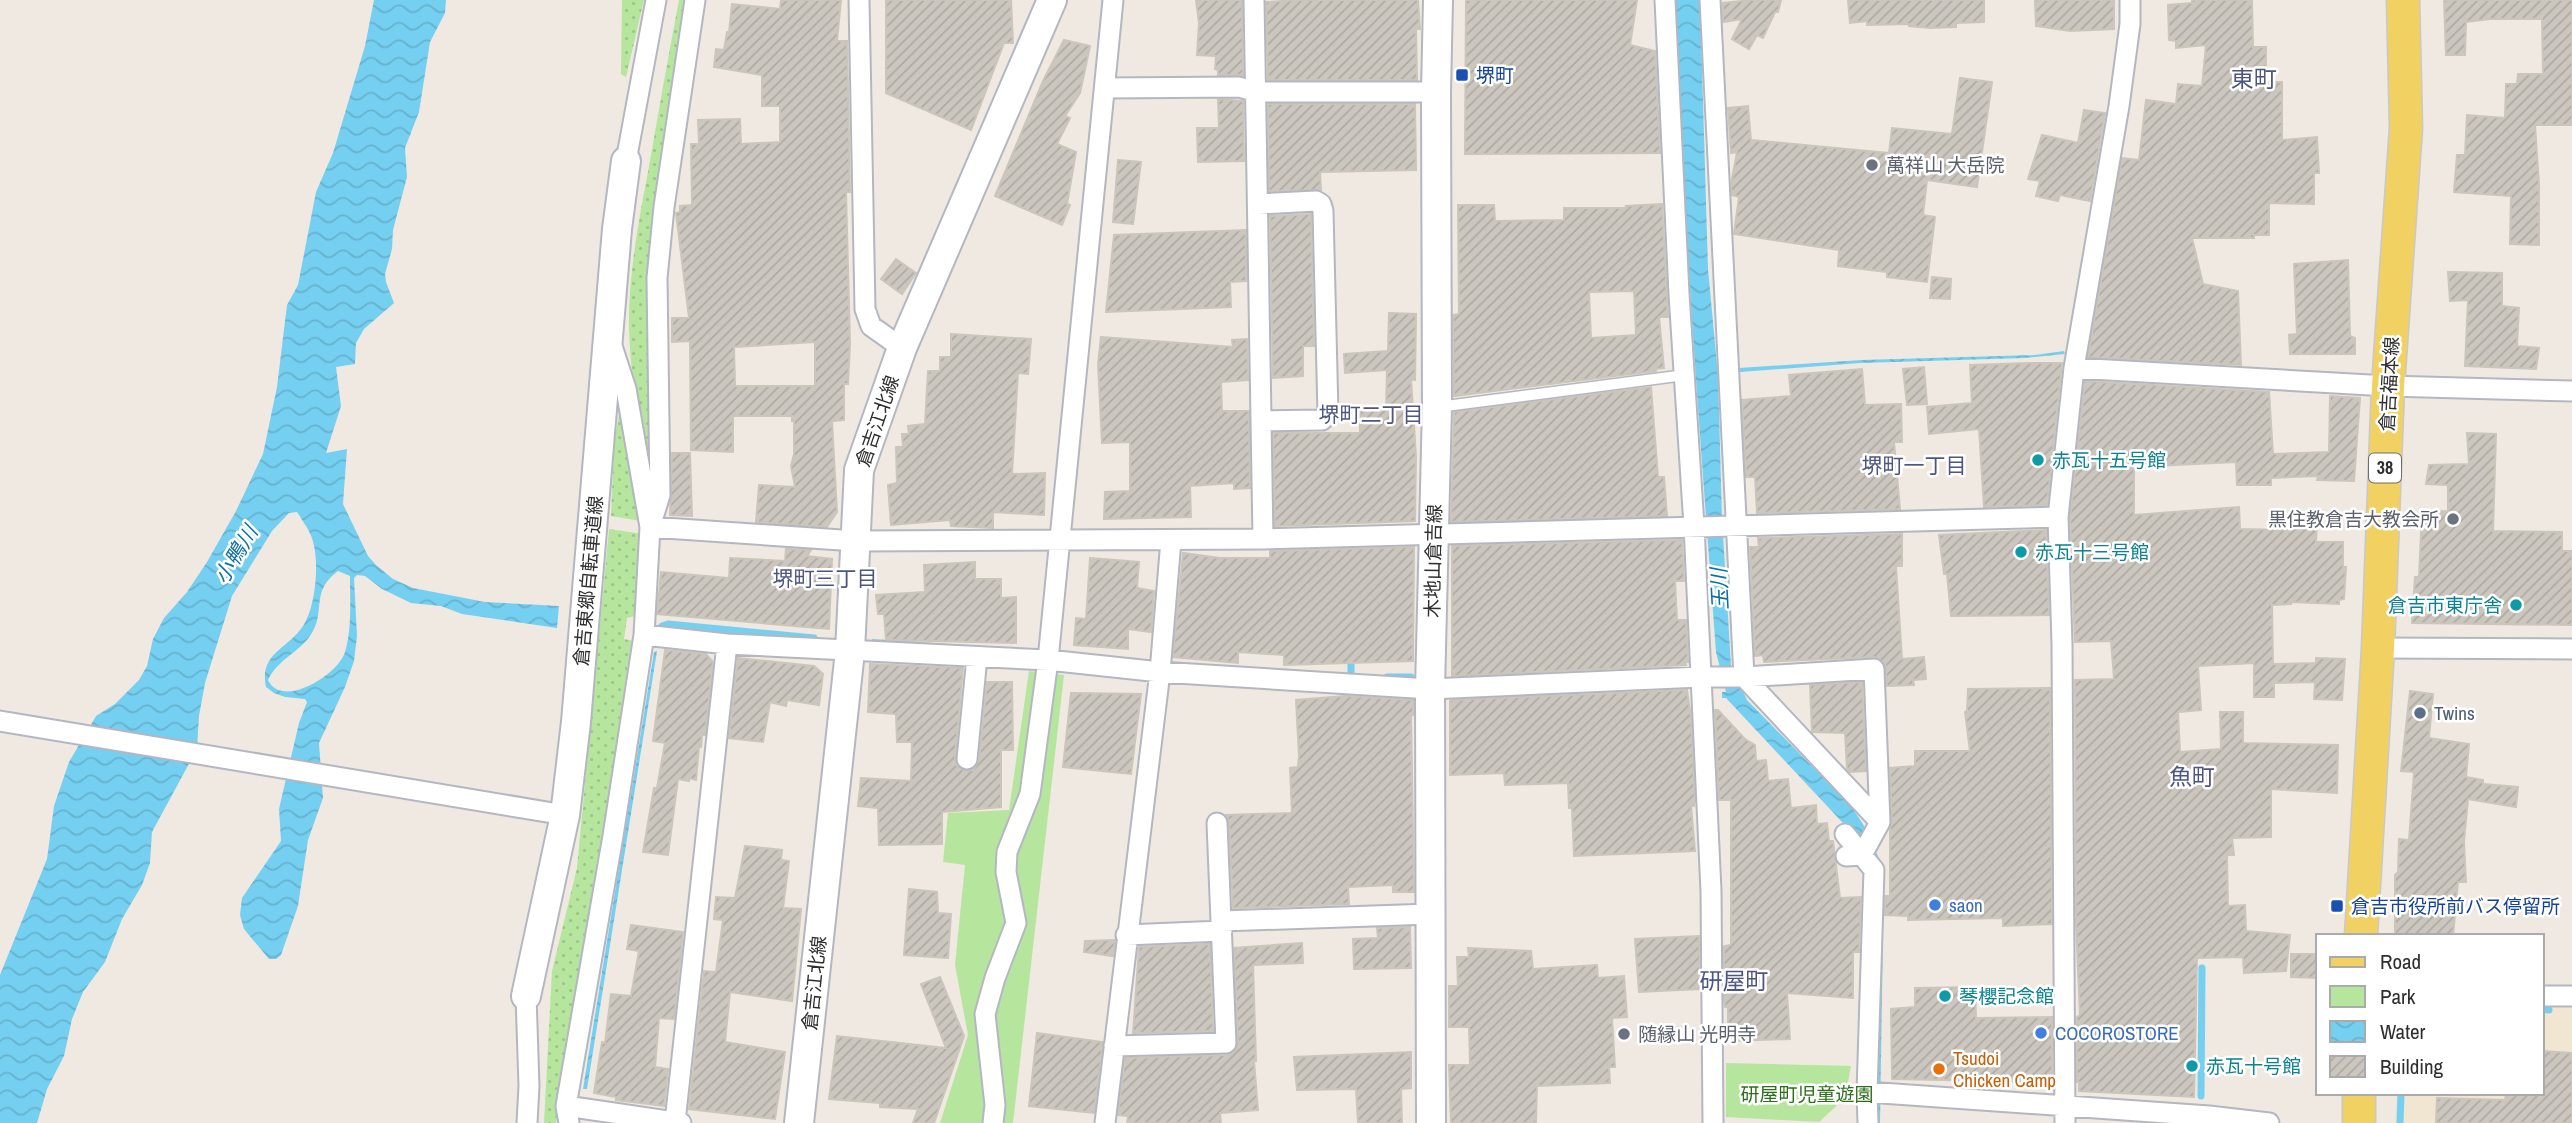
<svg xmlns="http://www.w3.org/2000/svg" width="2572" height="1123" font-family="'Archivo Narrow','Noto Sans JP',sans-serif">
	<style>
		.education { fill: #f0e6d1 }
		.grass { fill: url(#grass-dots) }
		.park { fill: #b6e59e }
		.water { fill: url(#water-waves); fill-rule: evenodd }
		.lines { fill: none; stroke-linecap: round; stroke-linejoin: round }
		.stream { stroke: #75cff0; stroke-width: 7 }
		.building { fill: url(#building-hatch); stroke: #cbc5ba; stroke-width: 2; fill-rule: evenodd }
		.lane-casing { stroke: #b4b7c1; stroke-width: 13 }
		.street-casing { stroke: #b4b7c1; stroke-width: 23 }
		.secondary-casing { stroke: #b4b7c1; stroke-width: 32 }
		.primary-casing { stroke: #c9c9c9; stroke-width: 35 }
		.lane { stroke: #fff; stroke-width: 10 }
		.street { stroke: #fff; stroke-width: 19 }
		.secondary { stroke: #fff; stroke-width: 28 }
		.primary { stroke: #f2d163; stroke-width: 32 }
		.transit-dot { fill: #1a4fb4; stroke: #fff; stroke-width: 2.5 }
		.worship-dot { fill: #6b7280; stroke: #fff; stroke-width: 2.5 }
		.culture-dot { fill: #0f9aa8; stroke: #fff; stroke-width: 2.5 }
		.service-dot { fill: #5c6f8a; stroke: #fff; stroke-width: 2.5 }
		.shop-dot { fill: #3f7fe0; stroke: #fff; stroke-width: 2.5 }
		.food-dot { fill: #e8710a; stroke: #fff; stroke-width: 2.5 }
		.labels { text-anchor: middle; stroke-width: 5; stroke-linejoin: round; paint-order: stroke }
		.shield { fill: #fff; stroke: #6d6d6d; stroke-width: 2 }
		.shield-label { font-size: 18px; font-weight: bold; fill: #2e2e2e }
		.transit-label { font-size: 19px; fill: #164399; stroke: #fff; text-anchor: start }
		.worship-label { font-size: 19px; fill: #5b616d; stroke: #fff; text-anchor: start }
		.street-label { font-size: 19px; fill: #2e2e2e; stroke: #fff }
		.culture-label { font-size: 19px; fill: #0d838f; stroke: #fff; text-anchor: start }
		.service-label { font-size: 19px; fill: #4e5e75; stroke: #fff; text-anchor: start }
		.shop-label { font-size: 19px; fill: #366cbe; stroke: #fff; text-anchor: start }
		.food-label { font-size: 19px; fill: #c56008; stroke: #fff; text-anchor: start }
		.park-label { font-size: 19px; fill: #2c6e1b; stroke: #fff }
		.neighbourhood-label { font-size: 21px; fill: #4d5680; stroke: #fff }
		.water-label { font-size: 21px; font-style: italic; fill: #0d6fa3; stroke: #fff }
		.quarter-label { font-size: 23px; fill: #4d5680; stroke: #fff }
	</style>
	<defs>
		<pattern id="grass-dots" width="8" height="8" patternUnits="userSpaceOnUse" patternTransform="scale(1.75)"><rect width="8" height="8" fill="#b6e59e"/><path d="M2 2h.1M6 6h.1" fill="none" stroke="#9dc588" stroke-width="1.8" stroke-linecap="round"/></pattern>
		<pattern id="water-waves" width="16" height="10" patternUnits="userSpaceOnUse" patternTransform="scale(1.75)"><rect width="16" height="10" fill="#75cff0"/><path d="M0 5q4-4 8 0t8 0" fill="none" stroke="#66b2ce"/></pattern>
		<pattern id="building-hatch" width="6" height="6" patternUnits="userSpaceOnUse" patternTransform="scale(1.75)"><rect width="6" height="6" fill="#cbc7bf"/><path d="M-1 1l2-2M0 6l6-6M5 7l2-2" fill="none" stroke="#afaba4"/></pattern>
	</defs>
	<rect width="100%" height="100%" fill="#efe9e1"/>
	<path class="education" d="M2542,1006L2572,1007V1123H2395L2396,1093H2542Z"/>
	<path class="grass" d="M622,0H644L626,77L621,74Z
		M679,0H689L670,127L654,493C641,441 631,384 629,330C628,278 638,224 648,172C658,115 668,57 679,0Z
		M621,412L641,521L611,516L614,444L619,414Z
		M609,529L643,534L639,615L627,618L624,639L634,641L635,649L630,650L596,887L556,1123H544L552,971L577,868Z"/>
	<path class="park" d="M1029,671L1064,675L1013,1123H940L968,1035L955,965L965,865L943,862L948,813L1009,810Z
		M1726,1063L1851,1066L1845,1098L1819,1122L1726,1117Z"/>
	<path class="water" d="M374,0H446L445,13L430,42L419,112L405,148L407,177L393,230L392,249L385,274L386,282L394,303L364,329L356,343L355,364L336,367L341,406L326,453L347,449L343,504L368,556L376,565L393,579L413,588L485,602L559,606L557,628L462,614L441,606L411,603L382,589L365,576L357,575L354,578L357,636L354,661L345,687L319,743L323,798L308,840L298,906L281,955L276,959H269L244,929L240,915L242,898L281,841L279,809L299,723L307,702L305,699L285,697L274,693L266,687C259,653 287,650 303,626C315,608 319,568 314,546C312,533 304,523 297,512L289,513L272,531L232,596L205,683L199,716L197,749L152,832L150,863L142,885L122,919L105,962L83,992L72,1019L64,1056L47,1089L37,1123H0V975L47,859L54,806L69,762L96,716L115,704L139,680L147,666L153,639L164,618L187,592L207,562L236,511L263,454L277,387L287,305L298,285L316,192L333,153L365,46ZM338,571L350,576C350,600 352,629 345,652C339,674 282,710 268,680C278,658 303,651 313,631C325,609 311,591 338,571Z
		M1674,0H1700L1708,269L1718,375L1722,518L1731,666L1747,700L1851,806L1863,824L1884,869L1880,1123H1875L1877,1079L1879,868L1857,838L1726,698H1722V692H1726L1716,652C1700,435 1683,218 1674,0Z
		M2064,351L2065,354L2025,358L1860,363L1740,372L1739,368L1862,360L2035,355Z
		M872,639L1042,650L873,642Z
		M657,651L587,1089H583L654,652Z"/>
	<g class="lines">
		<path class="stream" d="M662,626L668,624L814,638
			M1351,677V655
			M1387,677H1411
			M2542,1009L2549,1010
			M2201,1096L2202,968
			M2400,1123L2401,1093"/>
	</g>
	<path class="building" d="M781,0H841L837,41H847L850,192H846L850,344L848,384H844V420L832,421L837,512L827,527L756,522L759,485L795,487L791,466L794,454V421H792V416H733V452L691,450L690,341L672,342V318H689L676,213L680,212V206L692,205L691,144H699L698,120L740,119L741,144L780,142V106H762V75L714,67L716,49L724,50L727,32H729L732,4L780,9ZM815,342V386H735L734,347Z
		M886,0H1011L1013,43H1004L971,130L886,93Z
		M1196,0H1242L1243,75H1218V70L1215,69L1216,56L1197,55L1199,23Z
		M1300,0H1418L1420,29H1416L1417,80H1268L1266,2Z
		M1466,0H1637L1630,45L1655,51L1660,153L1465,154Z
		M1751,0H1781L1778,12H1775L1763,38L1757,35L1749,49L1732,39L1742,19L1723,22V3Z
		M1848,0H1984V22L1956,23V27L1930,28L1909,26V24L1867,25V21L1850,23Z
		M2035,0H2114V29L2070,31L2036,26Z
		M2192,0H2252L2253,47H2266V82H2282V140L2317,137L2319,173H2314V204L2269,203V235H2254V238H2192L2203,284L2238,291L2241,365L2088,357L2122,158L2139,160L2146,100L2176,104L2178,84L2202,86L2206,45L2176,48V41L2169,40L2168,5L2192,3Z
		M2444,0H2572V125H2535L2539,184V245L2510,244L2511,196L2454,192L2457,155H2465L2467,115L2505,118L2506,84H2517L2518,74H2543L2542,19H2490L2466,22L2465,55H2446Z
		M1064,40L1090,46L1080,93L1065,116L1070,118L1057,144L1076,152L1067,204L1070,205L1062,225L995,196L1043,81Z
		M1960,78L1992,82L1977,187L1927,180L1923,215L1935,217L1927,282L1887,277V272L1838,266L1839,250L1734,234L1739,197L1732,195L1731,184L1737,152L1731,153L1728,108L1748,106L1751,140L1889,153L1892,128L1952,134Z
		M1218,99L1243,101L1244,161L1198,162L1197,128H1219Z
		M1268,104H1415L1416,170L1320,172L1321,190L1269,191Z
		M2084,110L2105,113L2090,201L2060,195L2058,201L2036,196L2040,181L2028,179L2042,135L2078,143Z
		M1118,160L1141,162L1133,224L1113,222Z
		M1662,204L1668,317H1659L1664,368L1655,369L1656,371L1454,396L1453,315L1459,314L1458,205H1494L1495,221L1564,220V208H1627L1626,206ZM1634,291L1636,335L1591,338L1589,292Z
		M1311,214L1314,346H1303V376L1273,378L1270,216Z
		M1246,230V281L1230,282L1231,307L1106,312L1114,235Z
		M896,259L916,273L902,294L881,279Z
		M2348,260L2350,336L2355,338V354H2290L2289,335L2297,334L2294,264Z
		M2448,272L2502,273V306L2519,308L2517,346L2539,348L2536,369L2465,366L2468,300L2450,301Z
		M1932,277L1951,279L1950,299L1930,298Z
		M1389,313L1416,314L1415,380L1411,379L1416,457L1415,521L1275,526L1273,433H1360V409H1386L1387,370L1345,373L1344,354L1388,351Z
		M951,334L1031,339L1028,374L1018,373L1012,474L1045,473L1044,515L993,512V528L951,526L950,520L891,525L888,485L897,483L896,447H903L902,434H909L908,426L925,424L928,371H940V357H951Z
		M1101,337L1233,347L1232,340L1247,339L1248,380L1221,382L1222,411H1249L1250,488L1234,489V483L1190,486L1191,517L1104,519L1105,492L1130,491V442L1102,443L1098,364Z
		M2030,363H2062L2047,505L1984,507L1979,429L1929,434L1927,407L1972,403L1970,365Z
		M1924,367L1927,404L1907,405L1903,369Z
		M1862,369L1865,405L1901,404L1902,442H1894L1900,509L1757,513L1755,477H1746L1742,400L1791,396L1789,375Z
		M2085,381L2269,392L2273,454L2329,452L2330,396L2360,398L2354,481L2317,480L2318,476L2271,478V485H2237L2236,462L2134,467V515L2239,507L2240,529L2290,530L2291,518L2317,516L2316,542H2343V567H2346L2344,599L2339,600V604L2291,602V604L2272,605L2273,664L2316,663V658L2345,659L2342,700L2314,699L2315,682L2274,683V697H2254V663L2198,666L2201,710L2178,712L2180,752L2221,749L2220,712H2243V743L2338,745L2337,793L2271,789V837L2232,838L2234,855H2227L2228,906L2245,905L2246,931L2290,935L2286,971L2244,973L2243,957L2197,958L2194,1097L2079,1091V1082H2077V1017L2080,1015L2076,923L2075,680L2114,679L2111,641L2075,642L2070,517Z
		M1651,387L1658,477H1664L1667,516L1451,522L1454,412Z
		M2467,433L2496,434L2493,531L2562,532V551H2572V625L2412,623L2415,577H2419L2422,512L2448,511V485L2426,484L2429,465L2469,464Z
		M672,453H690L692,516L670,515Z
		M2046,530L2049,615L1951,616L1947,574H1944L1939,535Z
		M1902,534V566H1896L1902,659L1924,657L1926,679L1913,680L1914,685L1887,686L1885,663L1874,657L1764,662L1763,655L1755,656L1750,547H1759L1758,538Z
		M1682,540L1684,581H1675L1677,620H1686L1688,662H1685L1686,665L1452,676V546Z
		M1414,547L1413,661L1284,665V655L1238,652V663L1173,657L1183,553L1220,558H1270V551Z
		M786,549L811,550L807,556L832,559L829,629L657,614L661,572L729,578L730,558L785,561Z
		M1090,558L1139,562L1137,588L1154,591L1151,632L1128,629V649L1074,645L1076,618L1086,619Z
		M975,562V579H1001V598L1016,597V643L886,640L884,614H878L876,595L925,592L924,565Z
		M665,650L706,654L713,662L705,735H702L701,747H699L696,780L689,778V781L678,779L668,855L643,852L654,788H657L665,743L653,741Z
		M738,658L814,666L823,674L819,705L787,700L786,706L770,702L763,742L729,738Z
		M870,664L963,668L955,758L956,765L965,771L973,770L979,761L987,682H1012L1013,750H1001V807L942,812V844L879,845L878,808L858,806L861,778L911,781L912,742H897L896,714L868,712Z
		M1862,682L1866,771L1850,772L1847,769L1845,733L1812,732L1810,685Z
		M2050,688L2052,924L2003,926V918L1908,920V916L1885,915V896H1890V829L1892,822L1890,768L1915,766V751H1970L1965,712L1967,711L1968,689Z
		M1687,690L1691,717L1695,800L1694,806H1691L1695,851L1574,856L1572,808H1569L1568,783L1505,785L1504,773L1450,775V701L1452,700Z
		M2410,691L2433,694L2429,738L2469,744L2466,777L2483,780V784L2518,787L2516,807L2468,799L2464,842L2466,882H2458L2453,936H2395V875L2398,872L2399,839L2409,840L2414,772L2401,771Z
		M1071,693L1141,694L1131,774L1063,767Z
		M1345,696L1413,700V715H1411L1414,892H1393V885L1348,887L1349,904L1233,908L1229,822L1226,815L1292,813L1290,768L1298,767L1299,756L1296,700Z
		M1715,710H1718L1745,739L1755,745L1756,761L1766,760L1768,781L1788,779L1791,808L1816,805L1817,824L1827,823L1829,841H1833L1840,898L1861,897L1859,952H1853V998L1787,993L1790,1039L1728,1041V1007H1725L1724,1000V946L1731,945V800H1719Z
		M745,846L782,850L781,860L789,861L783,908L801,909L792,1001L730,992L725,1042L785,1052L775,1119L689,1109L704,971L716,972L723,920L714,919L716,897L735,898Z
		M909,889L937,892L938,913L951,914L948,958L904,955Z
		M631,925L683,932L674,1019L659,1018L655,1067L668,1069L664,1106L616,1100V1097L594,1093L602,1042L605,1043L611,994L631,996L639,951L627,949Z
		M1410,927L1411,968L1354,969L1353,939L1378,938L1377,928Z
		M1699,936L1700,989L1639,992L1635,939Z
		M1115,940L1113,956L1084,952L1085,941Z
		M1302,943L1303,963L1253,965L1256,1061H1254L1258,1110L1220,1113L1221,1123H1127L1128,1116L1118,1115L1125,1058L1226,1055L1236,1049L1238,1042L1234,948Z
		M1210,944L1213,1031L1133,1033L1139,947Z
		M1468,948L1531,951L1533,969L1597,965L1598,978L1624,976L1627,1017L1612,1018L1615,1067H1609L1610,1083L1537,1086L1536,1123H1451L1449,1065H1470L1469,1027H1449V986H1458L1457,957H1469Z
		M2291,954H2318V978L2291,977Z
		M940,977L964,1036L934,1123H913L918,1109L880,1107V1103L829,1099L837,1036L946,1048L921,984Z
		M1975,987L1976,1018L2052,1017V1082L1892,1079L1891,1009L1915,1007V988Z
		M1037,1033L1103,1042L1094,1113L1029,1106Z
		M2542,1051L2572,1053V1123H2436L2437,1098L2505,1100L2506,1093H2542Z
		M1411,1052V1088L1401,1089L1402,1123H1358L1356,1089L1297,1090L1294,1057Z"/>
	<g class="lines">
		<defs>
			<path id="lane" d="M1438,407L1685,375"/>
			<path id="street" d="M859,0L865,309L871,326L902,348
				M1254,0L1263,539
				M1665,0L1679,294L1694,526L1711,891L1713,1123
				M1710,0L1744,677L1880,822
				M1105,88L1239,87L1256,92H1436
				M626,161L656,0
				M1258,204L1316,201L1321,204L1323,211L1328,414L1322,420L1261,421
				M612,346L626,389L650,527L856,541L1263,539L2058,517
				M2074,368L2388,386L2572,391
				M644,635L727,644L1048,660L1160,672L1430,689L1701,677H1744L1874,669L1880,822L1862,855L1846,856
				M2378,648L2572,649
				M0,721L565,815
				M967,759L977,657
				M1845,834L1874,870L1867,1092L1868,1123
				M1222,921L1431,914
				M1126,935L1222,931
				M526,996L529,1086L527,1123
				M2542,996H2572
				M1114,1046L1226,1043L1217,823
				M1867,1092L2209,1116L2269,1123
				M566,1106L681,1123
				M675,1122L727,644
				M569,1123L566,1106L613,836L644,635L650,527L660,495L657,278L664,207L695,0
				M993,1123L995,1105L985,1014L995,978L1016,923L1006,872L1007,852L1030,794L1048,660L1113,0
				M1105,1123L1160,672L1171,540
				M2065,1123L2062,644L2058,517L2074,368L2119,106L2130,24V0"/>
			<path id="secondary" d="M526,996L565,815L576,722L617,229L626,161
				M799,1123L850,651L859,470L902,348L1052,0
				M1431,1123L1430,689L1437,407L1436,92L1438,0"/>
			<path id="primary" d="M2361,936L2378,648L2388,386L2406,128L2403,0
				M2359,1093V1123"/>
		</defs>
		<use href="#lane" class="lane-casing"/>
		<use href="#street" class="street-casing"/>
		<use href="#secondary" class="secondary-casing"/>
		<use href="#primary" class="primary-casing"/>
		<use href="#lane" class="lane"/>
		<use href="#street" class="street"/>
		<use href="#secondary" class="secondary"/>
		<use href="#primary" class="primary"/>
	</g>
	<g class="transit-dot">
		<rect x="1455" y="68" width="14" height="14" rx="3.5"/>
		<rect x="2330" y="899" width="14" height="14" rx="3.5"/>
	</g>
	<g class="worship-dot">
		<circle cx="1872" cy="165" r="7"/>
		<circle cx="2453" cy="519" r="7"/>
		<circle cx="1624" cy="1034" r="7"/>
	</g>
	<g class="culture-dot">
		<circle cx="2038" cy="460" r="7"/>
		<circle cx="2021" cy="552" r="7"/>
		<circle cx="2516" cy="605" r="7"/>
		<circle cx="1945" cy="996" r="7"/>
		<circle cx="2192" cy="1066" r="7"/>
	</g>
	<circle class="service-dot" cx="2420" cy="713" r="7"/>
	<g class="shop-dot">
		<circle cx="1935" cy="905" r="7"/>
		<circle cx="2041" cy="1033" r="7"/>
	</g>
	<circle class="food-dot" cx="1939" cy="1069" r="7"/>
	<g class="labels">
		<rect class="shield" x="2369" y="453.5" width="32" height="29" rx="5"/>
		<g class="shield-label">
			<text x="2385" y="474">38</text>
		</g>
		<g class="transit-label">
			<text x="1476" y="82">堺町</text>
			<text x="2351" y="913">倉吉市役所前バス停留所</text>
		</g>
		<g class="worship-label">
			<text x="1886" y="172">萬祥山 大岳院</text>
			<text x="2439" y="526" text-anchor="end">黒住教倉吉大教会所</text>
			<text x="1638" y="1041">随縁山 光明寺</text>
		</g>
		<g class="street-label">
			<text transform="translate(2389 384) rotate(-87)" y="7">倉吉福本線</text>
			<text transform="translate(877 421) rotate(-71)" y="7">倉吉江北線</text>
			<text transform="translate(1433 561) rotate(-89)" y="7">木地山倉吉線</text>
			<text transform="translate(588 581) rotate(-85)" y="7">倉吉東郷自転車道線</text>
			<text transform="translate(814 983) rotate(-84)" y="7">倉吉江北線</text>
		</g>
		<g class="culture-label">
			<text x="2052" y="467">赤瓦十五号館</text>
			<text x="2035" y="559">赤瓦十三号館</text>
			<text x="2502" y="612" text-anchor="end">倉吉市東庁舎</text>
			<text x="1959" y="1003">琴櫻記念館</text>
			<text x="2206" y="1073">赤瓦十号館</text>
		</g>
		<g class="service-label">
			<text x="2434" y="720">Twins</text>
		</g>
		<g class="shop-label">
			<text x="1949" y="912">saon</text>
			<text x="2055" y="1040">COCOROSTORE</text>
		</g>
		<g class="food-label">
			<text x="1953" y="1065">Tsudoi<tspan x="1953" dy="22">Chicken Camp</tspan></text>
		</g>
		<g class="park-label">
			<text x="1807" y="1101">研屋町児童遊園</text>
		</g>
		<g class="neighbourhood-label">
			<text x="1371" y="422">堺町二丁目</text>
			<text x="1914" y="473">堺町一丁目</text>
			<text x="825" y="586">堺町三丁目</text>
		</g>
		<g class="water-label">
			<text transform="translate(236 555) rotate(-59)" y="7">小鴨川</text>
			<text transform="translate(1720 589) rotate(-93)" y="7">玉川</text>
		</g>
		<g class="quarter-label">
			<text x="2254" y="87">東町</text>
			<text x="2192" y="785">魚町</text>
			<text x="1734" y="989">研屋町</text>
		</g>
	</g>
	<rect x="2316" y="934" width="228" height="161" fill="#ffffff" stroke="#ababab" stroke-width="2"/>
	<rect x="2330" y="957" width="35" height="10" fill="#f2d163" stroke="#ababab" stroke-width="2"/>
	<text x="2380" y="969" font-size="21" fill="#2e2e2e">Road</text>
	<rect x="2330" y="986" width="35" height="21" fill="#b6e59e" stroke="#ababab" stroke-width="2"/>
	<text x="2380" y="1004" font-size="21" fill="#2e2e2e">Park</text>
	<rect x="2330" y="1021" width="35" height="21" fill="url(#water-waves)" stroke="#ababab" stroke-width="2"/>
	<text x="2380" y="1039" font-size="21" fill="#2e2e2e">Water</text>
	<rect x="2330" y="1056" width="35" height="21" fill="url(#building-hatch)" stroke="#ababab" stroke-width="2"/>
	<text x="2380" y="1074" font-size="21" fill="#2e2e2e">Building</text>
</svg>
